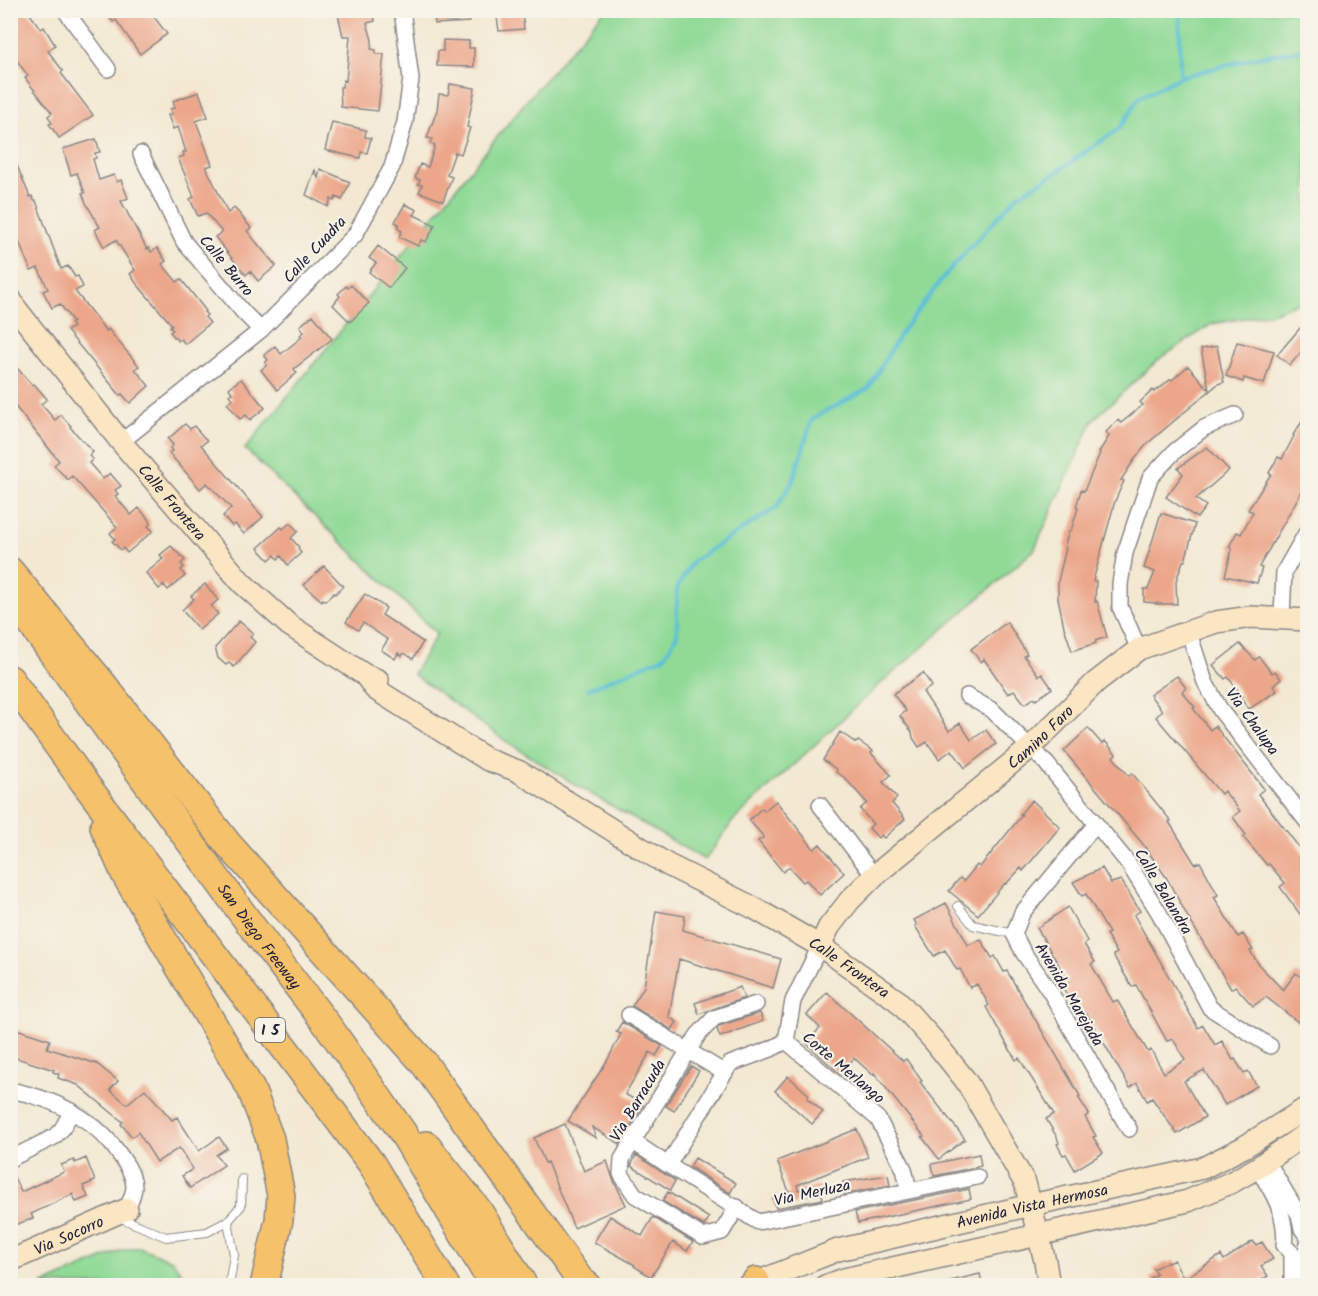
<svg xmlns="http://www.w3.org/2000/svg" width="1318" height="1296" font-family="Kalam,sans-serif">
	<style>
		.green { fill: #90da96; stroke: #597e68; stroke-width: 1.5 }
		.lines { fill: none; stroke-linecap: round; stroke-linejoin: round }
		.stream { stroke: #58bed6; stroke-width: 4 }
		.building { fill: #eca689 }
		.lane-casing { stroke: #8a8687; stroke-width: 10 }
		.street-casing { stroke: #8a8687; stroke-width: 18 }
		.secondary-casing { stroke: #8a8687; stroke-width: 24 }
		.highway-casing { stroke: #8a8687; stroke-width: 30 }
		.lane { stroke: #fff; stroke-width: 8 }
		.street { stroke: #fff; stroke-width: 15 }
		.secondary { stroke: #fbe6c4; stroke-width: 21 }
		.highway { stroke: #f5c16b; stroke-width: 27 }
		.labels { text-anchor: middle; stroke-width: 4.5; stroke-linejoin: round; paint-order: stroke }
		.shield { fill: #f7f3e8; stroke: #62616f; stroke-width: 1.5 }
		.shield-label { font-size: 15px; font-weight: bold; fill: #22223b }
		.street-label { font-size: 16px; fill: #22223b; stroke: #f7f3e8 }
	</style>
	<rect width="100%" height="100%" fill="#f7f3e8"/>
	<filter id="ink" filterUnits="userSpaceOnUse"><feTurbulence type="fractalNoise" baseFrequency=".0167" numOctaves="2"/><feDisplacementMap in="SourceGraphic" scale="12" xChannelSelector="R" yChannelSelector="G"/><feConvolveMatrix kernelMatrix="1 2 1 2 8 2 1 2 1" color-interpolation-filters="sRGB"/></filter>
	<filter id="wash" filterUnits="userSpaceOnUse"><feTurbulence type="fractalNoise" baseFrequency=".008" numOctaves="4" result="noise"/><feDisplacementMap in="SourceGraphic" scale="24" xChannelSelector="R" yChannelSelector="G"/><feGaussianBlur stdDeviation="1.35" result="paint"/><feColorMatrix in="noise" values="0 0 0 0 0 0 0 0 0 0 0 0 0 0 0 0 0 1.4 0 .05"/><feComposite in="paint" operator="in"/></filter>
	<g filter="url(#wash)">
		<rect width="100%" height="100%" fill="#f3e9d3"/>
		<path class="green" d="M604,11H1307V299L1272,313L1212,324L1158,360L1093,420L1034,550L878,686L733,821L705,860L579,787L504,740L413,674L437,634L245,449L523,105Z
			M139,1247L172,1260L190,1285H42L121,1251Z"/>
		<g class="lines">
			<path class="stream" d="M1180,10V77
				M588,689L664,657L677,635V588L693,561L776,508L793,481L812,419L869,388L900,334L947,273L1017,196L1054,174L1120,128L1139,98L1180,77L1262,56L1308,49"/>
		</g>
		<g id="blocks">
			<path class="building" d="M10,10H27L41,29L44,27L55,45L48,51L63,71L61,73L93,115L59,138L49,124L52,123L48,116L52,113L25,78L28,76L10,51Z
				M104,10H149L167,34L140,54L116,20L113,22Z
				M337,10H373L375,21L367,23L372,40L371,49L376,50V54H384L378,111L341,107L340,87H342L343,80L346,81L350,36H343Z
				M434,10H468L469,22L435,24Z
				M496,10H522L524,29L499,31Z
				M443,40L469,41V48H474V67L437,66L438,51H443Z
				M450,84L475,88L467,127L470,128L461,154L455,152L447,175L452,177L443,201L419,192L422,185L418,184L420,180L415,178L420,164L428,167L435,145L430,143L432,139L427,138L437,110L439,94L448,95Z
				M199,92L208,117L196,121L212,165L206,167L228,213L234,208L238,212L251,228L247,231L276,266L258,281L250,271L246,275L227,252L215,237L222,232L206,213L198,216L190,199L194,197L178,158L184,156L183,152H186L178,127L173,129L168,115L172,114L170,109L175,108L173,101Z
				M332,122L366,130L365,137L371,138L367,153L361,152L360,158L325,150Z
				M96,139L100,152L95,153L96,158L93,159L99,180L114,175L117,182L121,180L128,198L121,201L147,249L149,248L151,252L157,248L166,261L162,264L177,282L181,279L206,311L204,312L207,315L205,317L210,323L185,344L181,339L178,341L170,332L173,330L170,327L172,325L136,283L130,274L135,270L116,240L104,247L95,230L100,227L87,205L82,193H85L77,173L71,175L63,149Z
				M10,149L30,197L32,196L34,201H36L61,269L68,266L75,277L78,276L83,287L75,291L106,331L108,329L139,366L135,369L149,386L130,403L122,394L120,395L67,331L73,327L71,324L73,322L60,304L52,308L43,291L48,289L38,268L31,271L10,220L17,218L10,201Z
				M320,169L350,182L342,200L336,197L334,201L331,199L328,207L306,195L315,170L318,178Z
				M405,204L417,210L414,215L435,225L426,242L421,240L418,246L399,237L402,231L397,228L399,224L395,222Z
				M378,246L405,268L389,288L369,272L376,263L369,258Z
				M351,285L369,303L350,322L333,305L340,296L338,294L346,286L348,288Z
				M313,315L332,339L294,369L297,373L277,390L261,370L267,365L265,363L268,360L264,355L275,346L281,354L302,337L300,335L304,332L300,326Z
				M1301,327L1308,332V344L1290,365L1277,355Z
				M1237,342L1274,351L1264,384L1244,378L1243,382L1226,376Z
				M1217,346L1224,382L1218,384L1148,443L1136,457L1121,480L1124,481L1115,501L1093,581H1096L1095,602L1097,601L1107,637L1095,641L1096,643L1072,651L1064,627L1058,598V581L1066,548L1064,547L1069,531H1071L1078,508L1076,507L1081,490L1084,491L1100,453L1099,452L1109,436L1106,432L1118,420L1121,423L1143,405L1140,402L1153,390L1154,392L1171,379L1172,380L1188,366L1209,390L1201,349Z
				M10,360L32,385L34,384L47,399L41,404L55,420L61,415L71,426L70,427L93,452L89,456L93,459L89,463L103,479L110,473L121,486L115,490L118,494L115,496L131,515L139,508L149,520L151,523L148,526L153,531L127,553L123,548L121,550L112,541L115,539L110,533L117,527L72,476L68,480L54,465L59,461L10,400Z
				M241,379L265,408L250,420L246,415L240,419L227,403L233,399L229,395L232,393L229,388Z
				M1308,413V480L1259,567L1262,568L1257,583L1225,576L1232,549L1229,547L1237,532L1241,534L1253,512L1248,510L1271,474L1269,473L1278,457L1282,459L1294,436L1293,435Z
				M185,424L190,429L194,426L207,441L201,445L263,517L244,534L235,524L232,526L223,516L231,508L207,483L200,489L169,453L172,451L170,448L173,445L168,439Z
				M1207,447L1229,470L1196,499L1206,506L1197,518L1166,497L1183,474L1178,468Z
				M1161,513L1195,524L1185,561H1183L1176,581L1177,604H1156L1157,603L1144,602V589H1148L1155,572L1144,568Z
				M290,523L298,531L291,538L299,547L298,549L301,553L288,565L281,556L278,559L275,555L269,560L258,548L281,527L283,529Z
				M171,546L185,560L181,564L184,567L181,570L185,576L168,590L164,585L159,589L146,573L163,559L160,555Z
				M324,566L343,586L335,594L334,593L325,601L323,599L322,601L304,585Z
				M205,584L218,600L211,606L218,614L199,630L182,610L194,599L191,596Z
				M365,594L386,608L382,615L423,642L413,659L404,653L402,656L398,653L395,659L381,650L388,640L363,623L358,630L346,622Z
				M239,621L253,633L250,637L255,642L234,667L229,663L226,665L218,658L215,648Z
				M1007,622L1027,654L1024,656L1039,676L1042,674L1052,688L1036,700L1034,698L1025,704L1014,690L1008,694L984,659L981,662L971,649Z
				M1240,644L1255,660L1259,657L1272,673L1275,671L1281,679L1273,686L1277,691L1249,709L1240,698L1242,696L1228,677L1225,679L1213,665Z
				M923,673L932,686L923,692L949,731L960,723L971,740L986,730L996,744L965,768L952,750L939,759L927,742L919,747L913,738L912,732L900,716L906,711L893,694Z
				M1177,676L1186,688L1182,692L1195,707L1193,708L1210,730L1215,726L1251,772L1264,789L1258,794L1308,859V925L1280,887L1285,883L1269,864L1267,865L1243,837L1246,835L1233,817L1240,811L1224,791L1221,794L1156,717L1162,711L1150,695Z
				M1088,728L1102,744L1105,741L1116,754L1113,757L1129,776L1132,773L1171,821L1169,822L1195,864L1200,862L1218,895L1214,897L1238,937L1243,934L1253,950L1250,951L1260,966L1283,990L1296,973L1308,982V1020L1303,1026L1266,997L1253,1006L1235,986L1231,989L1189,919L1166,877L1142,843L1064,751Z
				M840,732L856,743L858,741L873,751L871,753L891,775L883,782L897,798L892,803L905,819L884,838L881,835L878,838L869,828L873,824L860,809L867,803L845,778L836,772L837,770L823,760Z
				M1032,800L1060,827L1023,871L1021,868L1006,884L1005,883L978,915L949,891L960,878L964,881L977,865L980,867L1022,815L1020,814Z
				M776,801L814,849L820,844L844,873L820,895L806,880L803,882L789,867L783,872L758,841L764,837L749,820L762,808L764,811Z
				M1102,868L1111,883L1121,880L1132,898L1140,911L1134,915L1198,1028L1203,1025L1215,1045L1222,1041L1233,1060L1235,1059L1244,1074L1248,1071L1257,1086L1225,1105L1204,1070L1184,1081L1205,1117L1177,1134L1152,1098L1147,1101L1137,1083L1130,1088L1087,1014L1080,1018L1062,986L1068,981L1037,928L1068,907L1087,941L1084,944L1095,962L1091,964L1113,1002L1117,1000L1148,1052L1151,1050L1164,1073L1185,1060L1173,1039L1167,1041L1136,985L1132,987L1113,955L1117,953L1106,934L1109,933L1086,894L1082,896L1073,882Z
				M946,903L968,945L981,940L992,958L995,956L1004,972L1007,971L1080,1096L1078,1097L1089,1114L1085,1117L1096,1136L1093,1137L1103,1153L1075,1170L1066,1154L1063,1155L1057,1144L1059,1143L1057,1137L1046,1119L1054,1114L1019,1058L1016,1060L1005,1041L986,1007L989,1005L977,984L970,988L960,969L957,970L945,950L934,956L915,926L917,925L914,920Z
				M656,911L685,916L683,930L781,959L773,988L679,959L669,1017L677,1022L672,1030L632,1006L644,987Z
				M740,987L744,998L699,1014L695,1003Z
				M827,992L903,1061L906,1059L922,1081L920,1082L965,1139L939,1159L922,1137L924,1136L874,1073L872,1074L854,1058L840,1074L806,1043L820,1028L807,1015Z
				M760,1013L763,1021L720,1037L717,1029L719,1026Z
				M622,1022L662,1046L656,1056L650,1052L625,1094L643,1105L620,1144L592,1127L596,1138L568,1121L607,1061L621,1034L616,1032Z
				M10,1027L50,1040L47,1048L97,1064L118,1081L110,1090L127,1104L145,1089L172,1120L177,1117L199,1151L219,1137L227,1148L216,1155L224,1165L190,1188L182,1176L193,1169L179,1148L157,1162L138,1132L132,1137L121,1124L123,1122L78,1085L58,1078L59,1074L53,1072L54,1070L10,1056Z
				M691,1066L699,1071L674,1111L666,1106Z
				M788,1076L809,1095L807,1098L823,1112L812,1124L775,1091Z
				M565,1124L584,1171L607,1161L613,1179L626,1205L574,1228L547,1162L545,1163L534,1138Z
				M857,1129L868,1157L797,1185L798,1190L820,1186L823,1199L776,1208L773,1198L790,1194L777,1161Z
				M979,1154L981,1166L934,1176L932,1164Z
				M636,1155L675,1181L670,1190L631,1166Z
				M86,1158L95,1181L83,1186L88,1197L76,1202L73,1194L31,1214L33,1218L10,1227V1169L21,1192L64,1172L61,1165L74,1160L75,1163Z
				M695,1158L736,1183L730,1193L690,1167Z
				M888,1175L890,1185L844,1194L843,1182Z
				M969,1189L971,1199L858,1223L855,1212Z
				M668,1192L709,1218L704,1226L662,1201Z
				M610,1216L642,1236L653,1217L693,1242L687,1251L673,1242L651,1277L634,1266L635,1265L594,1242Z
				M1253,1241L1256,1245L1262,1242L1273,1259L1261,1266L1268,1276L1252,1286H1154L1150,1278L1157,1274L1153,1269L1167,1262L1168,1263L1174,1260L1184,1279L1221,1255L1224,1260Z
				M980,1274L983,1286H950V1281Z"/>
		</g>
	</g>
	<g filter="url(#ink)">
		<use href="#blocks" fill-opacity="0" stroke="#8a8687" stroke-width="1.5"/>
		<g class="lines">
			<defs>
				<path id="lane" d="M958,906L973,925L1014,934
					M119,1217L166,1237L207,1232L228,1221L241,1206L242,1179
					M228,1221L234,1255L229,1286"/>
				<path id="street" d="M65,10L108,69
					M141,154L184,242L244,313L261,330
					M121,442L261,330L355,235L392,167L405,122L411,79L402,10
					M1282,617L1284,572L1308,530
					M1188,630L1205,682L1221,711L1308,823
					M1139,649L1120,607V584L1125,553L1150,478L1174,452L1204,428L1235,415
					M967,696L992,710L1046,763L1128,863L1158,911L1210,1008L1270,1046
					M820,805L874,876
					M1096,824L1022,913L1014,934L1023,952L1051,993L1129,1129
					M629,1015L725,1073
					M786,1041L793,1001L820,946
					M10,1090C56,1099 96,1118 122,1158C127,1165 134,1177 134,1187C134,1194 129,1203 127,1209
					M632,1141L668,1165L730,1064L771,1049L786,1041L878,1119L904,1169L909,1190
					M10,1159L54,1137L62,1129L72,1111
					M1267,1161L1299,1215L1302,1229L1308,1237
					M668,1165L758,1222L977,1177
					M1257,1168C1273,1191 1288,1217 1284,1245L1292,1253V1277L1295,1286
					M737,1207L722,1232L703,1237L635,1195L621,1174L622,1159L698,1035L714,1018L756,1004
					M1304,1286C1308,1272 1302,1257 1308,1244"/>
				<g id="secondary">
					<path id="s1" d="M10,298L14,306L121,442L242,583L289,625L365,675L378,680"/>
					<path id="s2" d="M365,675L375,689L488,760L518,771L668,865L754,908L820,946L898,1001L934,1041L966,1081L1025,1183L1045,1261L1049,1286"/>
					<path id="s3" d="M820,946L829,927L850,900L874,876L1031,747L1096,682L1139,649L1216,622L1251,617L1308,620"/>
					<path id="s4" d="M10,1261L127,1209"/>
					<path id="s5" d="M747,1286L838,1250L1031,1205L1203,1168L1244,1147L1308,1107"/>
					<path d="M825,1286L844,1279L1188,1201L1232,1182L1257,1168L1308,1132"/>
				</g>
				<g id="highway">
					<path d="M10,571L102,683L228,844L423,1062L580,1280L588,1286"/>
					<path id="s6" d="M24,614L250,924L331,1030L403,1133L494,1286"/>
					<path d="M10,679L84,782L371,1163L446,1286"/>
					<path d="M104,827L126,876L251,1089L270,1139L281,1196L279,1220L264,1286"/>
					<path d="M426,1145L478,1210L524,1286"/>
					<path d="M756,1281L758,1286"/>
				</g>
			</defs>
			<use href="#lane" class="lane-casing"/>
			<use href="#street" class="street-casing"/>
			<use href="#secondary" class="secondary-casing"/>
			<use href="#highway" class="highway-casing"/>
			<use href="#lane" class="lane"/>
			<use href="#street" class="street"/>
			<use href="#secondary" class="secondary"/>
			<use href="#highway" class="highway"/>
		</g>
	</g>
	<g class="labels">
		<rect class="shield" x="255" y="1018" width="30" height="24" rx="4.5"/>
		<g class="shield-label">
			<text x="270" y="1035">I 5</text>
		</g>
		<g class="street-label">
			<text transform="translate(314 249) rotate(-47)" y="6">Calle Cuadra</text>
			<text transform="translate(227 265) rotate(50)" y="6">Calle Burro</text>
			<text dy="6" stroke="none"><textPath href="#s1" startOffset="261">Calle Frontera</textPath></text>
			<text transform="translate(1253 721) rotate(54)" y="6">Via Chalupa</text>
			<text dy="6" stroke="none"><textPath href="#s3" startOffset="306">Camino Faro</textPath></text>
			<text transform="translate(1164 891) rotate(59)" y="6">Calle Balandra</text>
			<text dy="6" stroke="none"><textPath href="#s6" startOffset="399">San Diego Freeway</textPath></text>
			<text dy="6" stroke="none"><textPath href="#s2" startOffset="568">Calle Frontera</textPath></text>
			<text transform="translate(1070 994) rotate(59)" y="6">Avenida Marejada</text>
			<text transform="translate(844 1067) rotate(40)" y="6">Corte Merlango</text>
			<text transform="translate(637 1100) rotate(-59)" y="6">Via Barracuda</text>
			<text transform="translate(812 1192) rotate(-12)" y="6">Via Merluza</text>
			<text dy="6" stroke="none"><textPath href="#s5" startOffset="297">Avenida Vista Hermosa</textPath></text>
			<text dy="6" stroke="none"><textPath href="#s4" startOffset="64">Via Socorro</textPath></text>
		</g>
	</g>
	<rect width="1318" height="1296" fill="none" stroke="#f7f3e8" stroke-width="36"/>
</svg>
